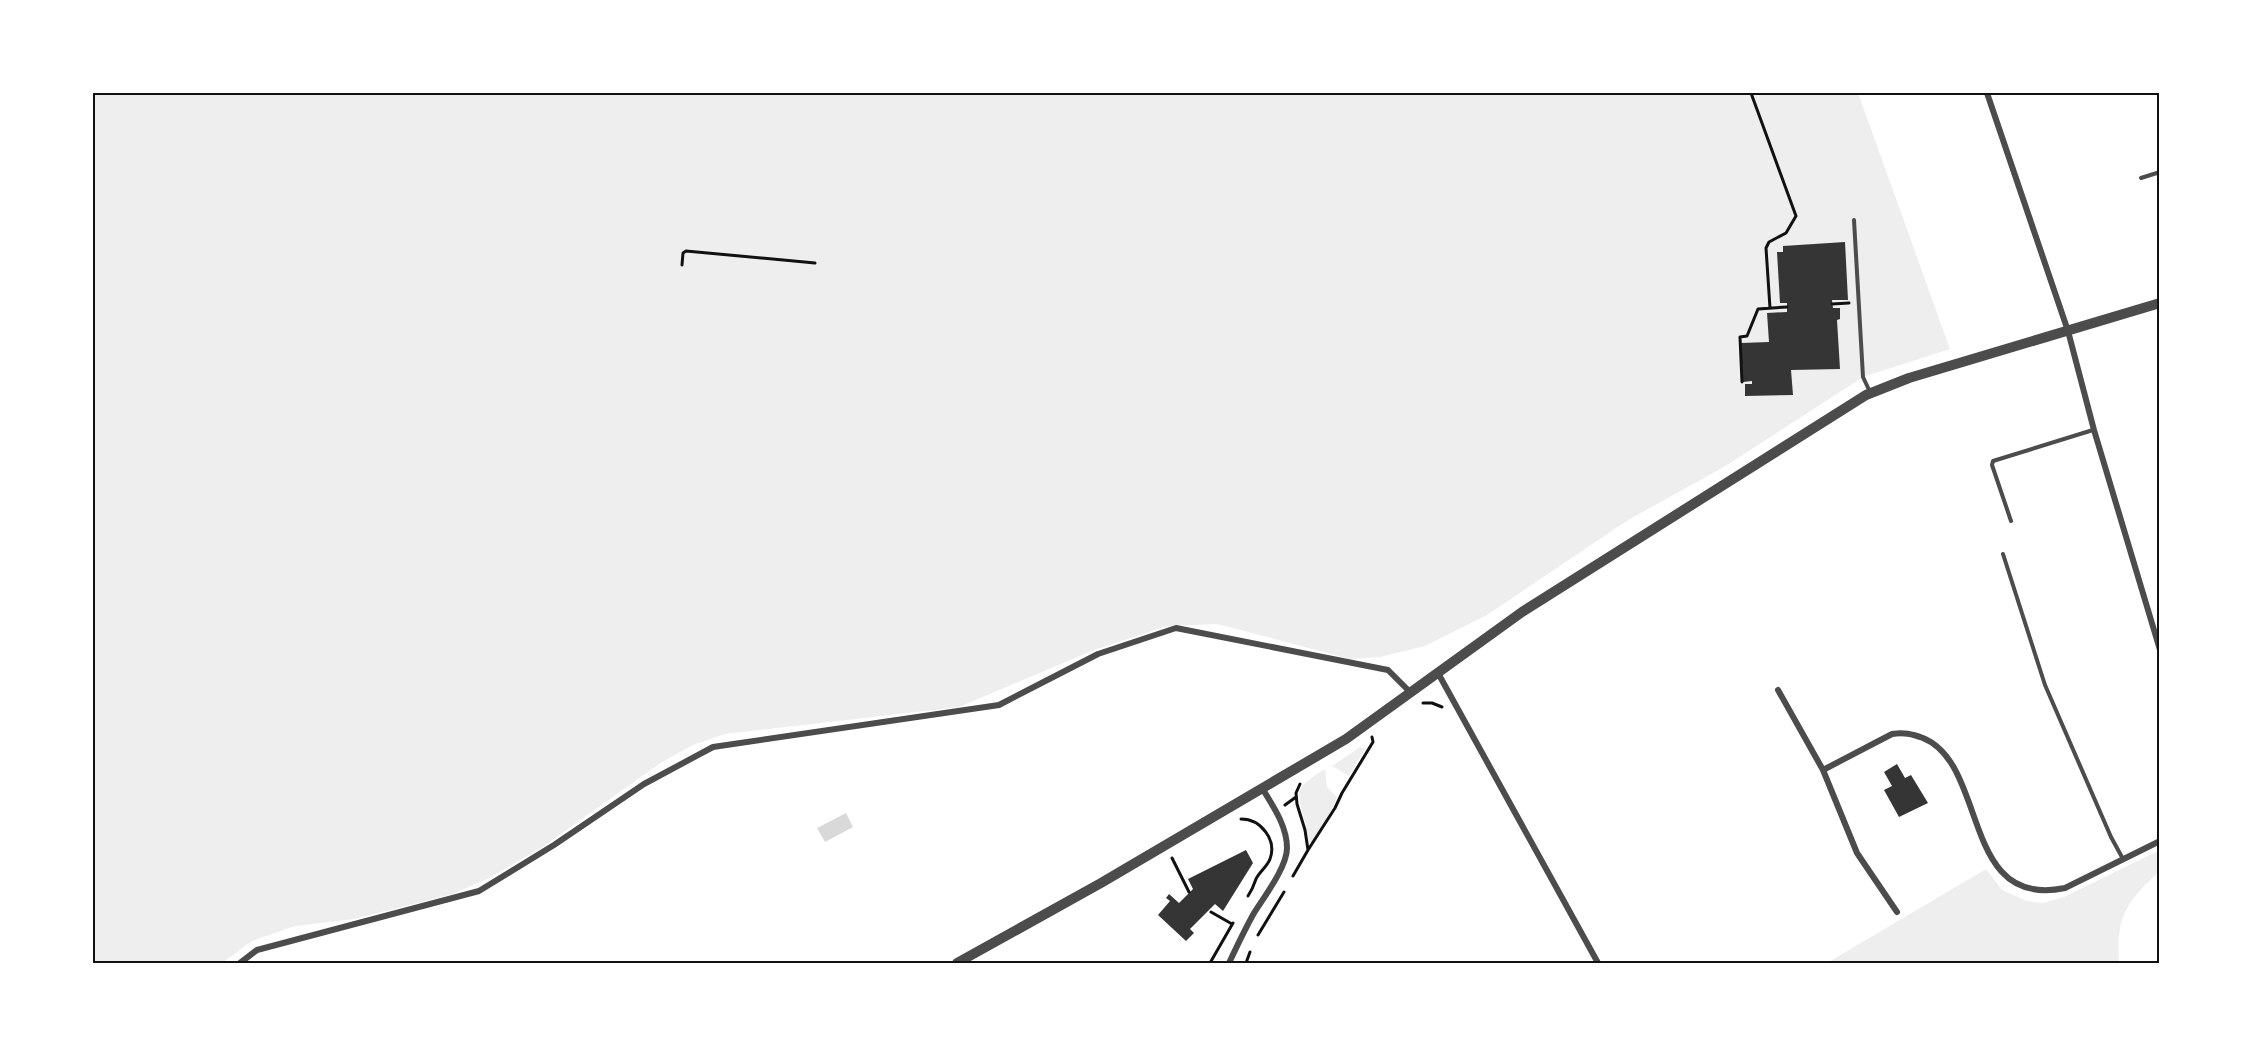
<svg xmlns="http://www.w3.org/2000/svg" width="2253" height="1056" font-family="Georgia,serif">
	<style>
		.green { fill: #eee }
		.water { fill: #d9d9d9 }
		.building { fill: #353535 }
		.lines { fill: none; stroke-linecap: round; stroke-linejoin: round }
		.path { stroke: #111; stroke-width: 3 }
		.service { stroke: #4c4c4c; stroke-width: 4 }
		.minor { stroke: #4c4c4c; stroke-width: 6 }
		.tertiary { stroke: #4c4c4c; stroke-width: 10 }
		.neatline { fill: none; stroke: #111; stroke-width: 2 }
	</style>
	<rect width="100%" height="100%" fill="#fff"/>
	<path class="green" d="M93,93H1858L1950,349L1863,377L1724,467L1628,520L1487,615L1425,646L1380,657L1350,659L1218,624L1167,626L1094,650L959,707L725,734L693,745L662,762L541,848L489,878L453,894L354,919L295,926L252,941L222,963H93Z
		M1360,747L1365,749L1349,776L1332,766Z
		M1325,769L1327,787L1337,797L1328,817L1312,842H1309C1307,836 1307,829 1305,823C1296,789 1294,789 1325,769Z
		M2160,850V871C2126,902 2116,916 2119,963H1827L1986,869L2002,890L2027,901L2043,903L2064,897Z"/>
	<path class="water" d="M846,813L853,827L825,842L817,828Z"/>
	<path class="building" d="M1845,242L1848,300H1832L1833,308H1840V319L1837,320L1840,369L1791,370L1793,395L1745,396V384H1752V381L1743,382L1741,343L1769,342L1767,313L1787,312V303H1780L1777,252H1783V246Z
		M1897,764L1905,778L1911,775L1928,803L1899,817L1884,790L1892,786L1884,772Z
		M1246,850L1253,863L1223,911L1215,904L1190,929L1194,933L1186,941L1158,915L1170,901L1166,898L1169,894L1179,903L1193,889L1188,879Z"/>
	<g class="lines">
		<path class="path" d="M1751,93L1796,216L1786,233L1769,242L1766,248L1770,308
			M682,265L683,253L686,251L815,263
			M1832,304L1849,303
			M1742,382L1740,337L1747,336L1758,309L1787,307
			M1423,703H1432L1442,707
			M1285,805L1296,797
			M1241,819C1261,819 1277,840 1270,859C1267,867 1259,872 1256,879C1254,885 1252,890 1248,896
			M1308,850L1335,808L1342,793L1373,742L1372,737
			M1172,858L1189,892
			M1293,876L1308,850L1305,830L1297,804L1296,793L1300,784
			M1211,912L1232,924
			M1258,935L1284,892
			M1210,963L1233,923
			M1246,963L1250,952"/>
		<path class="service" d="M2141,178L2160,172
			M1854,220L1863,377L1870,392
			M2011,521L1992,465L1993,461L2093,430
			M2003,554L2045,685L2111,837L2123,859"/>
		<path class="minor" d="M1987,93L2068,331L2094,430L2160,650
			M1438,673L1598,963
			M1778,690L1823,770L1892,734C1904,732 1912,734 1923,738C1989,765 1960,910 2065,888L2160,841
			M1823,770L1857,853L1897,912
			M240,963L257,950L479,891L554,845L644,784L713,747L999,705L1098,654L1176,628L1388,670L1410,692
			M1229,963C1237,946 1245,929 1254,913C1264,897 1287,867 1287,848C1287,826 1273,806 1262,788"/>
		<path class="tertiary" d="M957,963L1101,883L1346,739L1522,612L1866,395L1909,378L2160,303"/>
	</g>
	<rect width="2253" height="1056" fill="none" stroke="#ffffff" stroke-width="189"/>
	<rect x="94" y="94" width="2064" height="868" class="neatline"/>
</svg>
